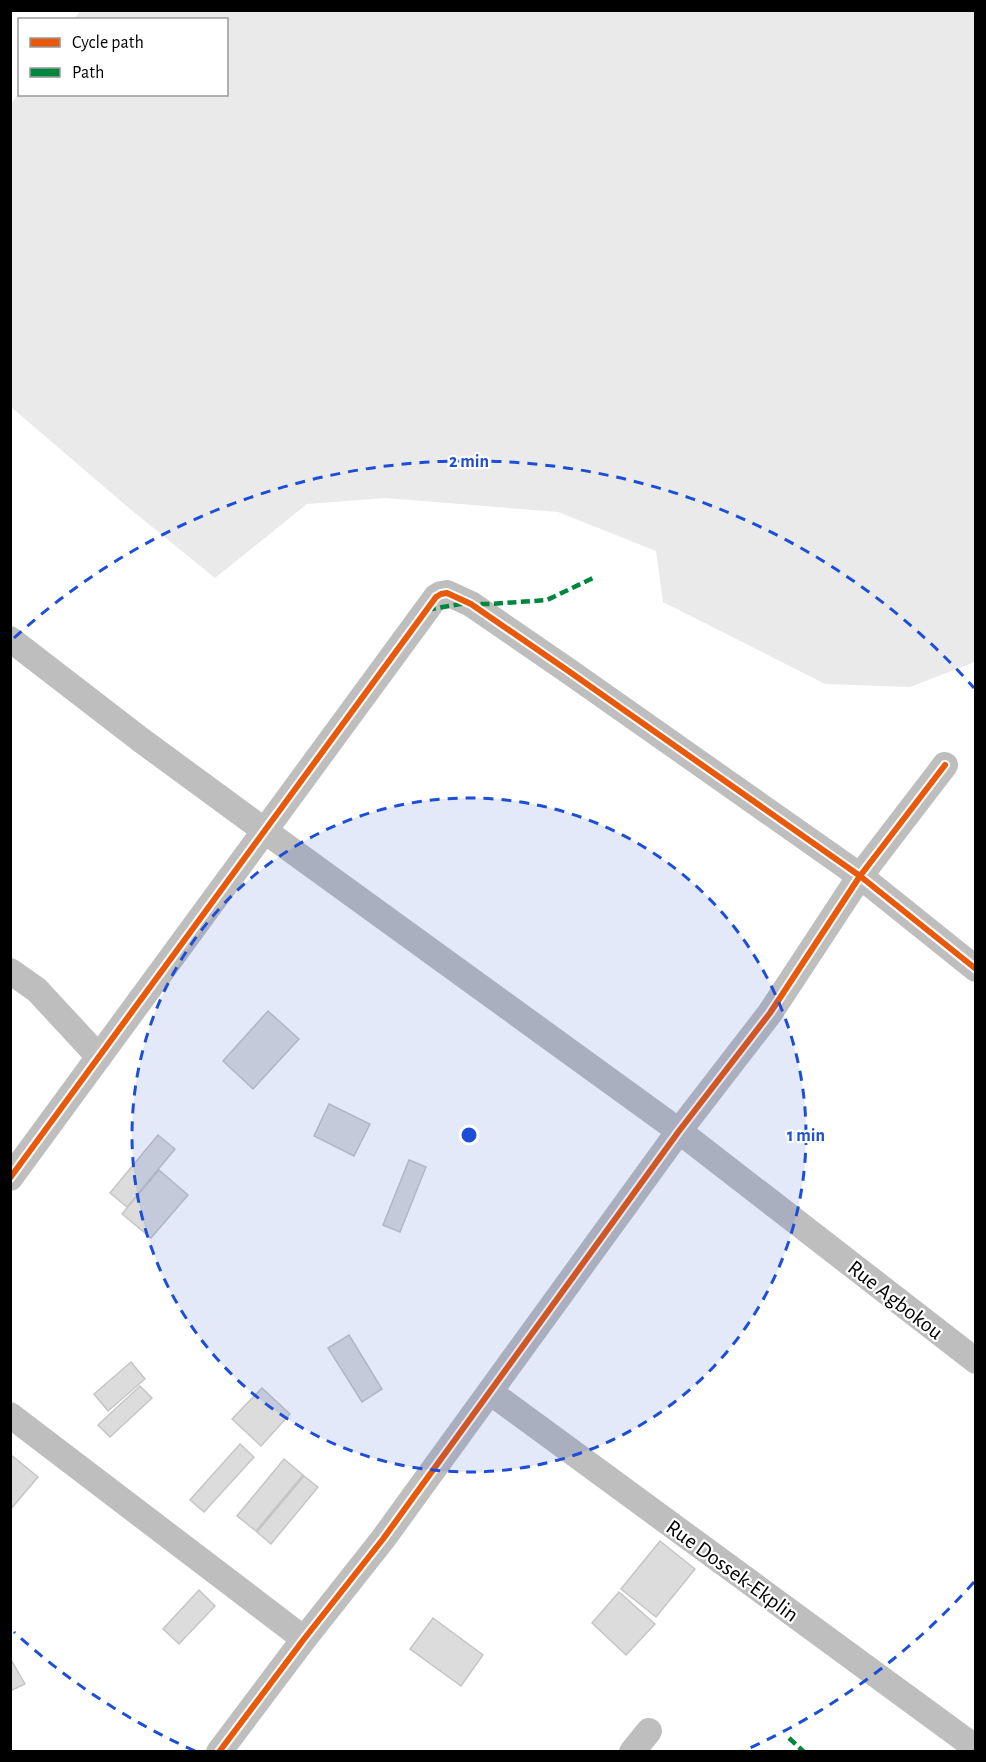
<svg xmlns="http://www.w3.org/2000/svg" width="986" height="1762" font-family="'Alegreya Sans',sans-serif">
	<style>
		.green { fill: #eaeaea }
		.building { fill: #dcdcdc; stroke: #c5c5c5; stroke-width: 1.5 }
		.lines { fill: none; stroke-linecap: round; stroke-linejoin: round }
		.minor { stroke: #bebebe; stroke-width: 26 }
		.quiet { stroke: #00873e; stroke-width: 4.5; stroke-dasharray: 9 4.5; stroke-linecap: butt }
		.cycleway-casing { stroke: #fff; stroke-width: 10 }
		.cycleway { stroke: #e8590c; stroke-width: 6 }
		.ring { fill: none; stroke: #1d4ed8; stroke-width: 3; stroke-dasharray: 10 8 }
		.labels { text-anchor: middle; stroke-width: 4.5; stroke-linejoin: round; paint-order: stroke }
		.street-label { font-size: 22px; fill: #000; stroke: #fff }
		.centre { fill: #1d4ed8; stroke: #fff; stroke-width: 3 }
		.ring-label { font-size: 18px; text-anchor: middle; font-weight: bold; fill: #1d4ed8; stroke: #fff; stroke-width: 4.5; stroke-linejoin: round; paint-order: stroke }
	</style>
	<rect width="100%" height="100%" fill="#fff"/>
	<path class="green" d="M81,10L975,11V662L910,687L825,684L663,602L656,551L558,512L385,498L307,504L215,578L130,509L11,407V104L19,92L20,94H226V20L74,19Z"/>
	<path class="building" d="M268,1011L299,1039L253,1089L223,1061Z
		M329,1104L370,1124L354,1156L314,1136Z
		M158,1135L175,1149L127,1207L110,1193Z
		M409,1160L426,1167L400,1232L383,1225Z
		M159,1170L188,1195L151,1238L122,1214Z
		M349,1335L382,1389L362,1402L328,1348Z
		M131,1362L145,1379L108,1411L94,1394Z
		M140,1386L152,1398L110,1437L98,1425Z
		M262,1388L290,1414L261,1446L232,1419Z
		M240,1444L254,1457L204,1512L190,1500Z
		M10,1454L38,1477L10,1510Z
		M284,1459L303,1475L256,1531L237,1516Z
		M304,1476L318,1487L271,1544L257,1532Z
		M660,1541L695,1569L656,1617L621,1589Z
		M199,1590L215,1606L179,1644L163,1629Z
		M619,1592L655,1624L626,1655L592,1623Z
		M433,1618L483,1655L461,1686L410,1649Z
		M10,1658L25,1684L10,1691Z"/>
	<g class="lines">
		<path class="minor" d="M10,639L141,740L265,831L679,1131L976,1361
			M10,971L37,990L99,1057
			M10,1178L436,597L441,594L447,593L471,604L567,670L860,876L976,969
			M490,1392L976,1748
			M10,1415L304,1639
			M219,1752L304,1639L383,1539L679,1131L770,1013L860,876L945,765
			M632,1752L649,1731"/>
		<path class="quiet" d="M427,610L460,604H490L547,600L593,578
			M789,1738L804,1752"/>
		<defs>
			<path id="cycleway" d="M10,1178L436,597L441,594L447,593L471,604L567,670L860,876L976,969
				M219,1752L304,1639L383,1539L679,1131L770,1013L860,876L945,765"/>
		</defs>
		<use href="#cycleway" class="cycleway-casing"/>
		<use href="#cycleway" class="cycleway"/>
	</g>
	<circle cx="469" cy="1135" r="337" fill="#1d4ed8" fill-opacity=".12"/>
	<g class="ring">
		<circle cx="469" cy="1135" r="337"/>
		<path d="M974 1582A674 674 0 0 1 743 1751M195 1751A674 674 0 0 1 14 1632M14 638A674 674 0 0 1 974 688"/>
	</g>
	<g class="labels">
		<g class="street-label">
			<text transform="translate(896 1299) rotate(38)" y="8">Rue Agbokou</text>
			<text transform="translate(733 1570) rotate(36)" y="8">Rue Dossek-Ekplin</text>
		</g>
	</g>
	<circle cx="469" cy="1135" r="9" class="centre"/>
	<g class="ring-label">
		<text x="469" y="467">2 min</text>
		<text x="806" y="1141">1 min</text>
	</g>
	<rect width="986" height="1762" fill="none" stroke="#000000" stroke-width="24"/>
	<rect x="18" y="18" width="210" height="78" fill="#ffffff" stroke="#999999" stroke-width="1.5"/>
	<rect x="30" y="38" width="30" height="9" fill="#e8590c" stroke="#999999" stroke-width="1.5"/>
	<text x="72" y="48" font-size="18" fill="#000000">Cycle path</text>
	<rect x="30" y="68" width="30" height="9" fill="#00873e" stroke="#999999" stroke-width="1.5"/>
	<text x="72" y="78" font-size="18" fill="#000000">Path</text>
</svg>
